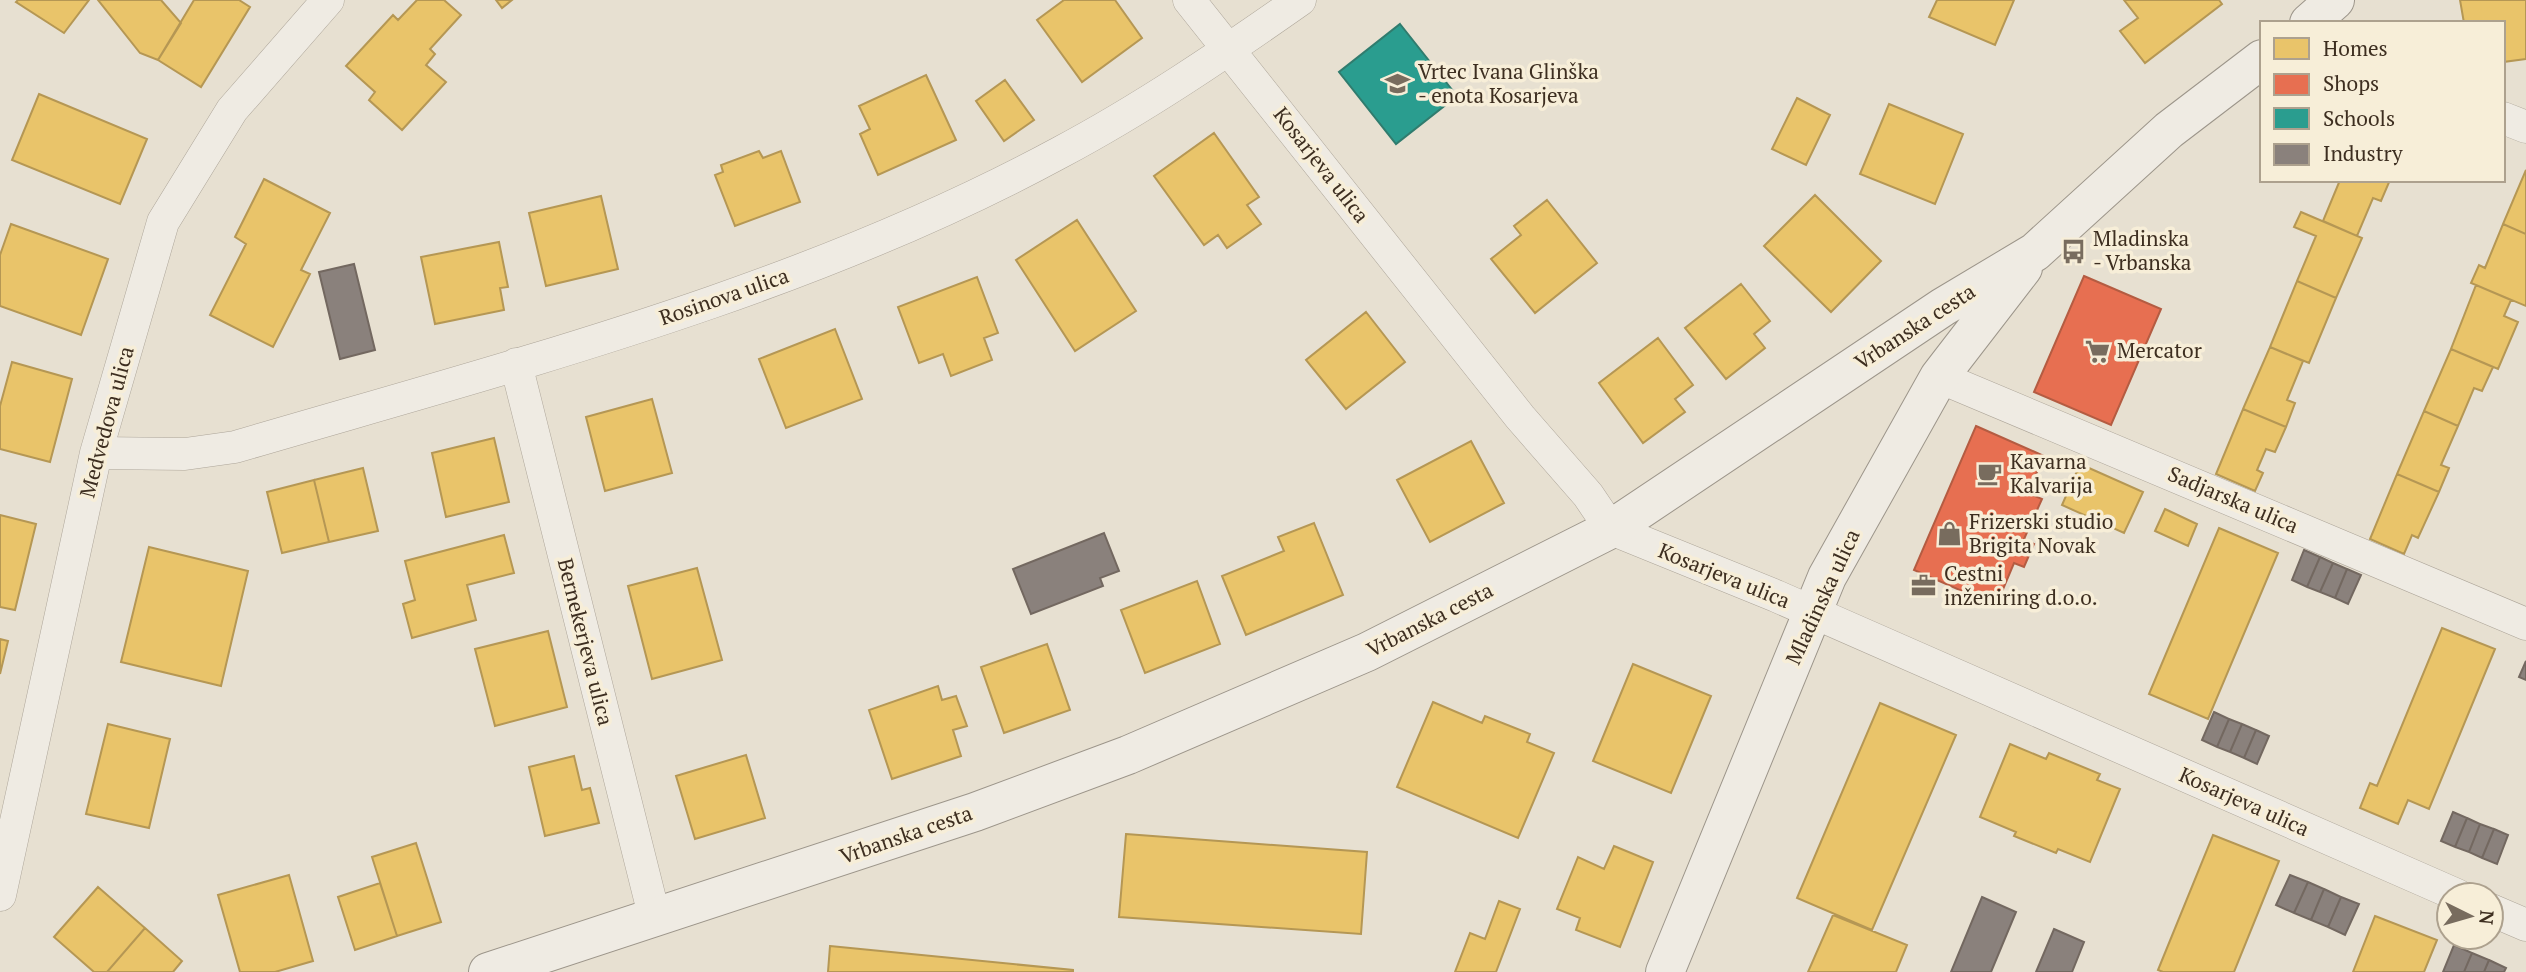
<svg xmlns="http://www.w3.org/2000/svg" width="2526" height="972" font-family="'PT Serif',serif">
	<style>
		.homes { fill: #e9c46a; stroke: #b59754; stroke-width: 2 }
		.shops { fill: #e76f51; stroke: #b45c42; stroke-width: 2 }
		.schools { fill: #2a9d8f; stroke: #307c6e; stroke-width: 2 }
		.industry { fill: #8a817c; stroke: #736860; stroke-width: 2 }
		.lines { fill: none; stroke-linecap: round; stroke-linejoin: round }
		.street-casing { stroke: #ada599; stroke-width: 33 }
		.secondary-casing { stroke: #9c958a; stroke-width: 40 }
		.street { stroke: #efebe3; stroke-width: 32 }
		.secondary { stroke: #efebe3; stroke-width: 38 }
		.labels { text-anchor: middle; stroke-width: 7; stroke-linejoin: round; paint-order: stroke }
		.poi-label { font-size: 21px; fill: #3d2e20; stroke: #f7eed8; text-anchor: start }
		.street-label { font-size: 21px; fill: #3d2e20; stroke: #f7eed8 }
	</style>
	<rect width="100%" height="100%" fill="#e7e0d1"/>
	<path class="homes" d="M18,0H89L64,33L16,2Z
		M98,0H161L181,23L158,60L140,53Z
		M194,0H239L250,7L201,87L158,60Z
		M417,0H444L461,15L430,49L435,54L426,65L446,82L402,130L369,100L375,92L346,66L393,15L398,20Z
		M496,0H512L502,8Z
		M1064,0H1115L1142,38L1082,82L1037,20Z
		M1937,0H2014L1995,45L1929,17Z
		M2124,0H2219L2222,4L2145,63L2120,31L2138,18Z
		M2460,0H2526V59L2503,62V23H2464Z
		M926,75L956,140L878,175L860,134L870,129L859,106Z
		M1005,80L1034,120L1004,141L976,101Z
		M39,94L147,139L120,204L12,160Z
		M1797,98L1830,115L1806,165L1772,149Z
		M1889,104L1963,134L1935,204L1860,174Z
		M1214,133L1259,197L1247,205L1261,224L1227,248L1218,235L1204,245L1154,176Z
		M759,151L763,158L781,151L800,202L735,226L715,175L723,172L721,165Z
		M2526,170V234L2503,224Z
		M264,179L330,213L301,270L310,274L273,347L210,315L246,244L235,237Z
		M2340,180H2390L2381,201L2373,198L2357,236L2323,221Z
		M1815,195L1881,261L1831,312L1764,246Z
		M601,196L618,269L546,286L529,213Z
		M1547,200L1597,263L1535,313L1491,259L1521,235L1514,226Z
		M2301,212L2362,238L2336,298L2297,281L2316,236L2294,227Z
		M1077,220L1136,311L1075,351L1016,260Z
		M11,224L108,259L81,335L0,306V255Z
		M2503,224L2526,234V306L2471,283L2479,265L2485,268Z
		M499,242L508,287L500,288L504,310L435,324L421,257Z
		M977,277L998,333L984,338L992,360L951,376L943,354L919,363L898,307Z
		M2297,281L2336,298L2309,363L2270,347Z
		M1741,284L1770,321L1754,334L1765,348L1726,379L1685,328Z
		M2476,285L2511,300L2504,316L2518,322L2498,369L2451,349Z
		M1366,312L1405,362L1346,409L1306,360Z
		M835,329L862,399L786,428L759,359Z
		M1658,338L1693,385L1675,399L1685,412L1643,443L1599,383Z
		M2270,347L2303,361L2287,400L2295,403L2286,427L2243,409Z
		M2451,349L2493,367L2482,391L2474,388L2458,426L2424,411Z
		M12,362L72,379L50,462L0,449V406Z
		M652,399L672,473L605,491L586,417Z
		M2243,409L2286,427L2275,452L2266,449L2257,470L2263,473L2255,491L2216,474Z
		M2424,411L2458,426L2441,465L2449,468L2439,492L2397,474Z
		M494,438L509,502L446,517L432,453Z
		M1471,441L1504,503L1430,542L1397,480Z
		M2080,464L2143,492L2124,533L2062,505Z
		M363,468L378,531L329,542L314,480Z
		M2397,474L2439,492L2418,538L2412,535L2404,554L2370,539Z
		M314,480L329,542L282,553L267,492Z
		M2165,509L2197,524L2188,546L2155,531Z
		M0,515L36,524L15,610L0,607Z
		M1314,523L1343,595L1246,635L1222,576L1284,551L1278,537Z
		M2219,528L2278,553L2208,719L2149,694Z
		M504,535L514,573L467,585L476,620L412,638L403,604L415,600L405,561Z
		M149,547L248,571L221,686L121,662Z
		M697,568L722,660L652,679L628,586Z
		M1197,581L1220,644L1145,673L1121,610Z
		M2442,628L2495,649L2429,809L2408,800L2398,824L2360,808L2370,783L2377,786Z
		M548,631L567,707L495,726L475,649Z
		M0,639L8,641L0,674Z
		M1047,644L1070,710L1004,733L981,667Z
		M1633,664L1711,696L1671,793L1593,761Z
		M938,686L942,700L956,696L967,726L953,730L961,756L892,779L869,710Z
		M1433,702L1482,723L1485,716L1530,734L1527,742L1554,753L1518,838L1397,787Z
		M1880,703L1956,735L1872,930L1797,898Z
		M108,724L170,739L149,828L86,814Z
		M2010,744L2046,759L2049,753L2100,774L2097,780L2120,789L2090,862L2058,849L2056,853L2014,836L2016,832L1980,817Z
		M746,755L765,818L695,839L676,776Z
		M574,756L582,790L590,788L599,823L545,836L529,767Z
		M1126,834L1367,852L1361,934L1119,917Z
		M2213,835L2279,861L2234,972H2163L2158,970Z
		M416,843L441,922L397,936L372,857Z
		M1614,846L1653,862L1620,947L1576,930L1580,918L1557,909L1578,857L1604,869Z
		M289,875L313,961L275,972H240L218,895Z
		M380,883L397,936L355,950L338,897Z
		M98,887L145,928L107,972H94L54,937Z
		M1499,901L1520,909L1496,972H1455L1470,933L1485,939Z
		M1833,915L1907,945L1896,972H1808Z
		M2375,916L2437,940L2424,972H2353Z
		M145,928L182,961L173,972H107Z
		M830,946L1073,970V972H828Z"/>
	<path class="shops" d="M2084,276L2161,309L2111,425L2034,392Z
		M1976,426L2044,456L2028,493L2042,499L2024,539L2034,544L2024,567L2014,563L1996,606L1914,570Z"/>
	<path class="schools" d="M1400,24L1457,96L1396,144L1339,72Z"/>
	<path class="industry" d="M354,264L375,350L340,359L319,272Z
		M1104,533L1119,571L1100,578L1103,586L1031,614L1013,569Z
		M2304,550L2320,557L2307,587L2292,580Z
		M2320,557L2333,563L2320,592L2307,587Z
		M2333,563L2347,569L2335,598L2320,592Z
		M2347,569L2361,575L2348,604L2335,598Z
		M2526,661V680L2519,677Z
		M2214,712L2229,719L2217,747L2202,740Z
		M2229,719L2242,724L2230,752L2217,747Z
		M2242,724L2256,730L2244,758L2230,752Z
		M2256,730L2269,736L2257,764L2244,758Z
		M2453,812L2467,818L2455,847L2441,841Z
		M2467,818L2480,824L2469,852L2455,847Z
		M2480,824L2494,829L2482,858L2469,852Z
		M2494,829L2508,835L2497,864L2482,858Z
		M2290,875L2308,882L2294,913L2276,905Z
		M2308,882L2324,889L2311,920L2294,913Z
		M2324,889L2341,897L2328,927L2311,920Z
		M1982,897L2016,912L1991,972H1951Z
		M2341,897L2359,904L2345,935L2328,927Z
		M2054,929L2084,942L2072,972H2036Z
		M2454,945L2472,953L2464,972H2443Z
		M2472,953L2489,960L2484,972H2464Z
		M2489,960L2506,968L2504,972H2484Z"/>
	<g class="lines">
		<defs>
			<path id="street" d="M1189,0L1520,417L1588,495L1611,529L1776,596L2457,895
				M2503,118L2526,127
				M516,364L655,919
				M1939,377L2526,624
				M96,453L185,454L235,447C514,365 802,292 1059,153C1142,109 1223,54 1300,0
				M0,895L96,453L163,222L232,110L328,0
				M2491,910L2526,925"/>
			<path id="secondary" d="M2309,23L2335,0
				M488,972L975,812L1128,755L1367,652L1611,529L1943,307L2035,252L2169,130L2262,59
				M1665,972L1827,577L1939,377L2023,268"/>
		</defs>
		<use href="#street" class="street-casing"/>
		<use href="#secondary" class="secondary-casing"/>
		<use href="#street" class="street"/>
		<use href="#secondary" class="secondary"/>
	</g>
	<defs>
		<symbol id="school-bare" viewBox="-9 -9 18 18"><path d="M0-5L7-2L0 1L-7-2ZM-4 1L0 2.5L4 1V4Q0 6-4 4Z" fill="#786c5e" stroke="#f7eed8" stroke-width="2.5" paint-order="stroke"/></symbol>
		<symbol id="bus-bare" viewBox="-9 -9 18 18"><path d="M-5-6H5V4H4V6H2V4H-2V6H-4V4H-5ZM-3.5-4V0h7V-4ZM-3.5 1.2v1.5H-2V1.2ZM2 1.2v1.5H3.5V1.2Z" fill="#786c5e" stroke="#f7eed8" stroke-width="2.5" paint-order="stroke"/></symbol>
		<symbol id="supermarket-bare" viewBox="-9 -9 18 18"><path d="M-6-5.5h2.5l.6 2H6L4.5 2H-2.5L-4.4-4H-6ZM-1.5 3.2a1.3 1.3 0 1 0 .1 0ZM3 3.2a1.3 1.3 0 1 0 .1 0Z" fill="#786c5e" stroke="#f7eed8" stroke-width="2.5" paint-order="stroke"/></symbol>
		<symbol id="cafe-bare" viewBox="-9 -9 18 18"><path d="M-5.5-4.5H6V0H3Q3 3.5 0 3.5H-2.5Q-5.5 3.5-5.5 0ZM3-3.2v2h1.7v-2ZM-6 4.5H4V6H-6Z" fill="#786c5e" stroke="#f7eed8" stroke-width="2.5" paint-order="stroke"/></symbol>
		<symbol id="shop-bare" viewBox="-9 -9 18 18"><path d="M-5-2.5h2.3a2.7 3.5 0 0 1 5.4 0H5L5.5 6h-11ZM-1.5-2.5h3a1.5 2.3 0 0 0-3 0Z" fill="#786c5e" stroke="#f7eed8" stroke-width="2.5" paint-order="stroke"/></symbol>
		<symbol id="office-bare" viewBox="-9 -9 18 18"><path d="M-6-3h4V-5.5h4V-3h4V5H-6ZM-1-4.5V-3h2v-1.5ZM-6 0V1H6V0Z" fill="#786c5e" stroke="#f7eed8" stroke-width="2.5" paint-order="stroke"/></symbol>
	</defs>
	<g fill-rule="evenodd">
		<use href="#school-bare" x="1380" y="66" width="35" height="35"/>
		<use href="#bus-bare" x="2056" y="234" width="35" height="35"/>
		<use href="#supermarket-bare" x="2080" y="334" width="35" height="35"/>
		<use href="#cafe-bare" x="1972" y="456" width="35" height="35"/>
		<use href="#shop-bare" x="1932" y="516" width="35" height="35"/>
		<use href="#office-bare" x="1906" y="568" width="35" height="35"/>
	</g>
	<g class="labels">
		<g class="poi-label">
			<text x="1418" y="79">Vrtec Ivana Glinška<tspan x="1418" dy="24">- enota Kosarjeva</tspan></text>
			<text x="2093" y="246">Mladinska<tspan x="2093" dy="24">- Vrbanska</tspan></text>
			<text x="2117" y="358">Mercator</text>
			<text x="2010" y="469">Kavarna<tspan x="2010" dy="24">Kalvarija</tspan></text>
			<text x="1969" y="529">Frizerski studio<tspan x="1969" dy="24">Brigita Novak</tspan></text>
			<text x="1944" y="581">Cestni<tspan x="1944" dy="24">inženiring d.o.o.</tspan></text>
		</g>
		<g class="street-label">
			<text transform="translate(1321 165) rotate(52)" y="7">Kosarjeva ulica</text>
			<text transform="translate(724 297) rotate(-19)" y="7">Rosinova ulica</text>
			<text transform="translate(1915 327) rotate(-33)" y="7">Vrbanska cesta</text>
			<text transform="translate(107 422) rotate(-75)" y="7">Medvedova ulica</text>
			<text transform="translate(2233 500) rotate(23)" y="7">Sadjarska ulica</text>
			<text transform="translate(1724 576) rotate(22)" y="7">Kosarjeva ulica</text>
			<text transform="translate(1823 597) rotate(-65)" y="7">Mladinska ulica</text>
			<text transform="translate(1430 620) rotate(-27)" y="7">Vrbanska cesta</text>
			<text transform="translate(585 642) rotate(76)" y="7">Bernekerjeva ulica</text>
			<text transform="translate(2244 802) rotate(24)" y="7">Kosarjeva ulica</text>
			<text transform="translate(906 835) rotate(-19)" y="7">Vrbanska cesta</text>
		</g>
	</g>
	<rect x="2260" y="21" width="245" height="161" fill="#f7eed8" stroke="#ada18e" stroke-width="2"/>
	<rect x="2274" y="38" width="35" height="21" fill="#e9c46a" stroke="#ada18e" stroke-width="2"/>
	<text x="2323" y="56" font-size="21" fill="#3d2e20">Homes</text>
	<rect x="2274" y="74" width="35" height="21" fill="#e76f51" stroke="#ada18e" stroke-width="2"/>
	<text x="2323" y="91" font-size="21" fill="#3d2e20">Shops</text>
	<rect x="2274" y="108" width="35" height="21" fill="#2a9d8f" stroke="#ada18e" stroke-width="2"/>
	<text x="2323" y="126" font-size="21" fill="#3d2e20">Schools</text>
	<rect x="2274" y="144" width="35" height="21" fill="#8a817c" stroke="#ada18e" stroke-width="2"/>
	<text x="2323" y="161" font-size="21" fill="#3d2e20">Industry</text>
	<g transform="translate(2470 916) rotate(95)"><circle r="33" fill="#f7eed8" stroke="#ada18e" stroke-width="2"/>
	<path d="M0-5L12 26L0 18L-12 26Z" fill="#786c5e"/>
	<text y="-10" font-size="19" font-weight="bold" text-anchor="middle" fill="#3d2e20">N</text>
	</g>
</svg>
